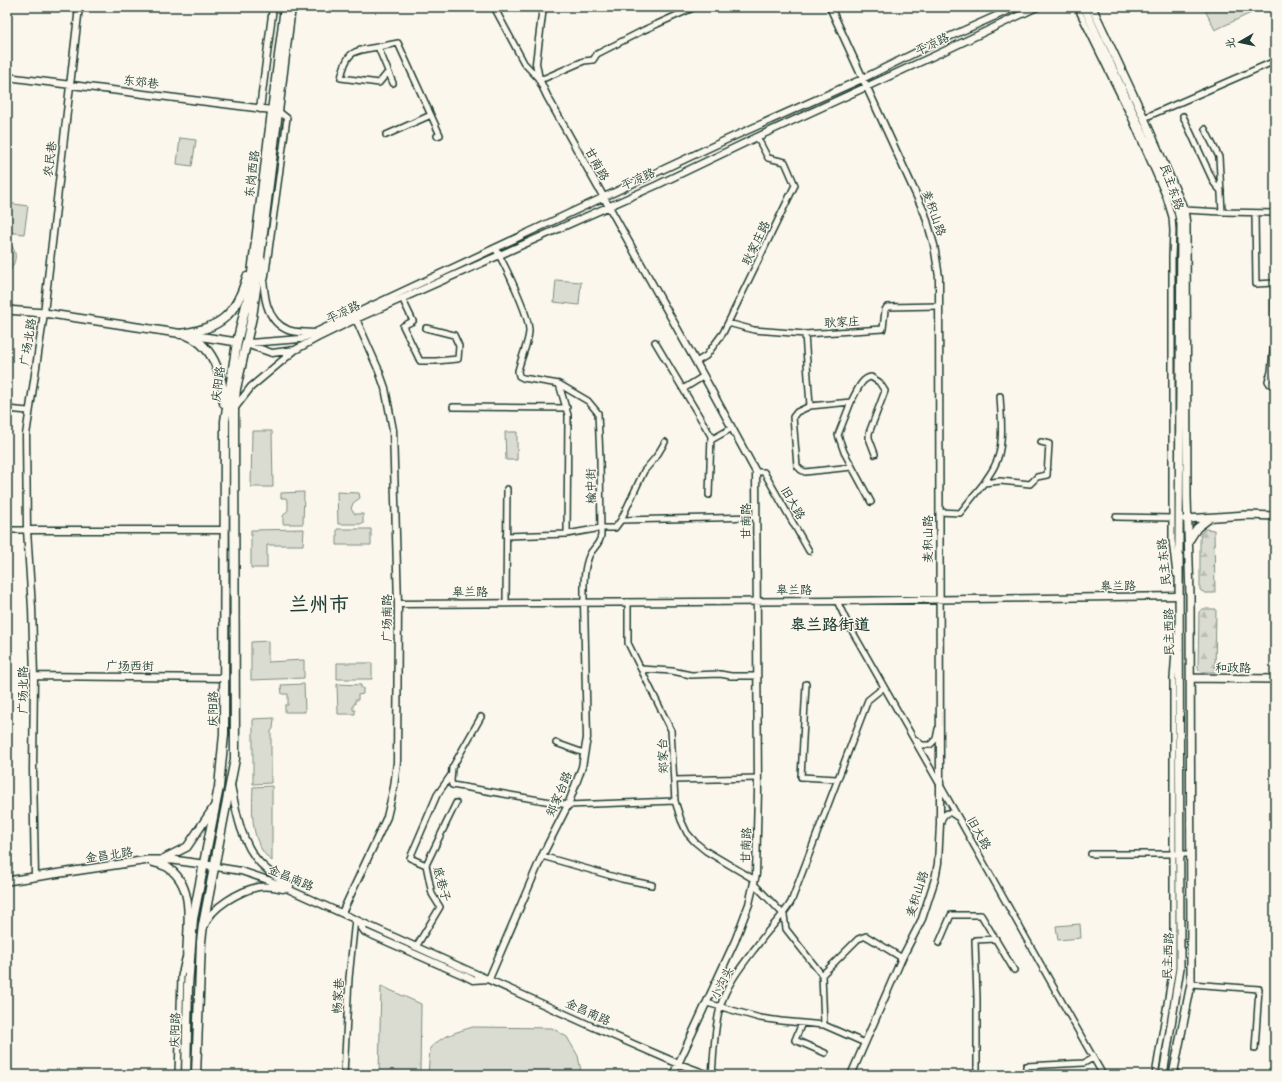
<svg xmlns="http://www.w3.org/2000/svg" width="1282" height="1082" font-family="'Playpen Sans','LXGW WenKai TC',sans-serif">
	<style>
		.green { fill: #dbdcd1; stroke: #7d8c82 }
		.forest { fill: url(#forest-firs); stroke: #7d8c82 }
		.lines { fill: none; stroke-linecap: round; stroke-linejoin: round }
		.minor-casing { stroke: #1f3d34; stroke-width: 8 }
		.tertiary-casing { stroke: #1f3d34; stroke-width: 9 }
		.secondary-casing { stroke: #1f3d34; stroke-width: 10 }
		.primary-casing { stroke: #1f3d34; stroke-width: 11 }
		.minor { stroke: #fbf7ec; stroke-width: 5 }
		.tertiary { stroke: #fbf7ec; stroke-width: 6 }
		.secondary { stroke: #fbf7ec; stroke-width: 7 }
		.primary { stroke: #fbf7ec; stroke-width: 8 }
		.labels { text-anchor: middle; stroke-width: 3; stroke-linejoin: round; paint-order: stroke }
		.street-label { font-size: 12px; fill: #1f3d34; stroke: #fbf7ec }
		.district-label { font-size: 16px; font-weight: bold; fill: #1f3d34; stroke: #fbf7ec }
		.town-label { font-size: 20px; font-weight: bold; fill: #1f3d34; stroke: #fbf7ec }
	</style>
	<defs>
		<pattern id="forest-firs" width="22" height="20" patternUnits="userSpaceOnUse"><rect width="22" height="20" fill="#dbdcd1"/><path d="M5 1l3.5 6h-7zM16 11l3.5 6h-7z" fill="#bcbeb4"/></pattern>
	</defs>
	<rect width="100%" height="100%" fill="#fbf7ec"/>
	<filter id="ink" filterUnits="userSpaceOnUse"><feTurbulence type="fractalNoise" baseFrequency=".025" numOctaves="2"/><feDisplacementMap in="SourceGraphic" scale="8" xChannelSelector="R" yChannelSelector="G"/><feConvolveMatrix kernelMatrix="1 2 1 2 8 2 1 2 1" color-interpolation-filters="sRGB"/></filter>
	<g filter="url(#ink)">
		<path class="green" d="M1207,7H1251L1253,12L1215,30L1204,8Z
			M180,138L196,140L192,166L177,164Z
			M7,203L28,206L24,234L7,232Z
			M7,241C19,251 17,263 7,274Z
			M556,280L581,282L579,305L554,302Z
			M252,431H272L273,487H251Z
			M505,432H517V460H506Z
			M304,492L303,524H283V516L288,510V502L286,498H281V493Z
			M337,492L359,493L360,498L353,503L351,509L355,514H363V524H338Z
			M304,529L303,545H267V568H251V530Z
			M337,529H371V545H337Z
			M268,641V662L304,660V678L251,680V642Z
			M337,663H372V679H337Z
			M304,684L305,712H285V705H288V694H282L281,685Z
			M337,684L361,685V688H363V694L358,695V700H355V704L353,705V710H355V714H338Z
			M274,718L273,729L271,731V783L253,784V719Z
			M272,786V861C250,844 252,812 253,787Z
			M1080,924L1081,938L1058,940L1056,926Z
			M381,986L421,1004L420,1075H379Z
			M473,1027L552,1028L567,1037L578,1056L581,1071V1075H428L430,1048C442,1036 456,1032 473,1027Z"/>
		<path class="forest" d="M1206,529L1214,530L1215,593H1205L1200,590V538L1201,533Z
			M1202,609H1216L1215,672H1202L1198,669L1199,612Z"/>
		<g class="lines">
			<defs>
				<path id="minor" d="M494,7L524,63L539,79L545,78L584,61L593,60L597,54L644,30L695,7
					M1079,7L1080,13L1131,117L1166,197L1172,217L1173,231L1172,257V540L1176,574
					M378,47C353,51 347,50 341,78L379,83L388,72
					M393,83L378,47L398,43L440,135L437,136
					M1183,116L1214,183L1221,191
					M1144,118L1275,61
					M1205,129L1219,157L1222,212
					M386,135L431,115
					M1184,210L1222,212L1275,213
					M1255,213L1256,284L1274,283L1275,332L1271,372L1268,381L1270,384L1275,386
					M495,248C504,263 530,316 529,332C528,344 521,358 518,371L519,376L523,378L559,384L568,415L567,534
					M265,279L287,118L278,111
					M402,298L413,321L403,326L420,361H436L458,359L459,346L454,335L426,328
					M728,323L754,330L805,334L883,329L885,310L887,307L939,306
					M805,334L810,406L851,402C856,393 861,378 871,377L879,382L885,391L869,433V438L875,454
					M655,342L683,389
					M696,362L706,356L723,333L795,185L785,162L768,158L757,137
					M704,376L683,389L711,436L709,495
					M559,384L588,401L598,413L600,458L601,535C600,545 593,547 589,556C583,571 584,587 584,602
					M851,402L838,435L844,452L871,502
					M810,406L797,412L793,417L797,466L801,470L805,472L852,467
					M453,407L567,408
					M7,409L28,411
					M711,440L732,428
					M756,472H764L809,551
					M984,483C987,478 991,473 994,467C1005,448 1001,417 1000,396
					M939,512L960,513L984,483L1000,481L1030,484L1037,477L1047,475L1049,444L1041,442
					M1116,517L1172,518
					M621,520L644,471L656,457L665,442
					M7,530H27
					M506,536L567,534L601,528H615L621,520L757,517
					M837,601L847,622L940,785L1103,1075
					M628,602V643L671,730L675,801L681,820L687,833L695,842L706,851L755,880
					M506,603L507,489
					M641,669L672,671L691,675L720,674L731,676H757
					M806,684L801,777L837,779
					M481,717L452,768L451,781L452,785L568,805L675,801
					M916,740L922,745H930L936,739L938,729
					M556,743L584,753
					M674,780L758,778
					M941,822C942,816 946,812 951,813L957,817
					M1091,854H1191
					M542,856L622,879L652,885
					M426,865L410,858L437,795L451,775
					M754,884L784,915L786,929L822,975L824,1025
					M939,943L951,915H981L1014,970
					M416,947L440,907L432,894L426,865L456,803
					M822,975L858,939L866,936L902,958
					M1191,984L1259,989L1255,1049
					M707,1003L760,1018L781,1021L824,1025L865,1043
					M802,1023L795,1040L825,1053
					M977,1069V998L975,940L996,939
					M178,1075L181,976L185,959
					M344,1075L349,978L355,919
					M712,1075C714,1053 714,1029 720,1008C726,984 744,963 759,943C769,928 782,918 791,902L868,700L884,687
					M1026,1075V1066L1084,1063L1093,1058
					M1155,1075L1173,968V679L1176,637"/>
				<path id="tertiary" d="M543,7L536,63L539,79L547,96L696,362L756,472L758,790L756,874L749,904L735,941L673,1075
					M830,7L925,214L934,245L939,277L940,785V824L938,863L935,879L922,919L902,958L851,1075
					M7,77L272,110
					M260,109L273,7
					M262,260C264,284 261,319 288,330C295,333 305,332 313,333
					M248,343L301,339L728,139L862,79L933,44L1016,7
					M246,344L272,353L295,350L317,338L356,319L657,185L757,137L940,53L1037,7
					M234,409L251,387L295,350
					M27,530H225
					M398,604L837,601L1179,596
					M34,676L225,678
					M231,785C236,811 241,843 260,863C268,872 280,879 290,886
					M210,866L241,871L268,880L589,1025L679,1064L709,1075
					M35,876L33,770L34,676L32,608L27,530L26,435L44,313L79,7
					M342,913L387,817L394,787L397,762L398,604L393,430L385,388L379,371L356,319
					M357,921L365,932L465,976L473,980L488,979
					M205,925C211,907 240,891 258,887C266,886 275,887 283,889
					M489,979L542,856L568,805L582,767L587,738L584,602"/>
				<path id="secondary" d="M1084,7L1177,207L1181,224L1179,540L1180,968L1163,1075
					M1092,7L1144,118L1184,210L1186,224L1187,497L1190,596L1191,967V984L1173,1075
					M7,310L44,313L237,342
					M1186,519L1247,515L1275,516
					M1190,539L1197,528L1210,518
					M1191,678L1275,679
					M163,859L187,847L214,807
					M152,862C157,863 163,865 167,867C200,888 184,937 187,970
					M7,881L148,860H173L209,865"/>
				<path id="primary" d="M180,334C220,329 236,315 247,277
					M183,334C212,342 223,375 224,403
					M186,1075L188,986L193,919L219,787L224,734L225,421L237,342L250,289L285,7
					M196,1075L201,942L203,925L235,759L234,409L236,389L252,317L256,289L291,7"/>
			</defs>
			<use href="#minor" class="minor-casing"/>
			<use href="#tertiary" class="tertiary-casing"/>
			<use href="#secondary" class="secondary-casing"/>
			<use href="#primary" class="primary-casing"/>
			<use href="#minor" class="minor"/>
			<use href="#tertiary" class="tertiary"/>
			<use href="#secondary" class="secondary"/>
			<use href="#primary" class="primary"/>
		</g>
	</g>
	<g class="labels">
		<g class="street-label">
			<text transform="translate(932 44) rotate(-25)" y="4">平凉路</text>
			<text transform="translate(141 82) rotate(7)" y="4">东郊巷</text>
			<text transform="translate(50 159) rotate(-83)" y="4">农民巷</text>
			<text transform="translate(597 164) rotate(61)" y="4">甘南路</text>
			<text transform="translate(252 174) rotate(-83)" y="4">东岗西路</text>
			<text transform="translate(638 179) rotate(-24)" y="4">平凉路</text>
			<text transform="translate(1172 187) rotate(70)" y="4">民主东路</text>
			<text transform="translate(934 213) rotate(70)" y="4">麦积山路</text>
			<text transform="translate(756 243) rotate(-64)" y="4">耿家庄路</text>
			<text transform="translate(343 312) rotate(-25)" y="4">平凉路</text>
			<text transform="translate(842 322) rotate(-3)" y="4">耿家庄</text>
			<text transform="translate(28 342) rotate(-81)" y="4">广场北路</text>
			<text transform="translate(218 384) rotate(-82)" y="4">庆阳路</text>
			<text transform="translate(591 486) rotate(-91)" y="4">榆中街</text>
			<text transform="translate(793 503) rotate(60)" y="4">旧大路</text>
			<text transform="translate(746 521) rotate(-90)" y="4">甘南路</text>
			<text transform="translate(928 539) rotate(-90)" y="4">麦积山路</text>
			<text transform="translate(1164 562) rotate(-96)" y="4">民主东路</text>
			<text transform="translate(1118 586) rotate(-1)" y="4">皋兰路</text>
			<text x="794" y="594">皋兰路</text>
			<text x="470" y="596">皋兰路</text>
			<text transform="translate(387 618) rotate(-90)" y="4">广场南路</text>
			<text transform="translate(1169 632) rotate(-91)" y="4">民主西路</text>
			<text x="130" y="670">广场西街</text>
			<text x="1233" y="672">和政路</text>
			<text transform="translate(23 690) rotate(-90)" y="4">广场北路</text>
			<text transform="translate(213 709) rotate(-89)" y="4">庆阳路</text>
			<text transform="translate(663 756) rotate(-93)" y="4">郑家台</text>
			<text transform="translate(559 794) rotate(-67)" y="4">郑家台路</text>
			<text transform="translate(979 833) rotate(61)" y="4">旧大路</text>
			<text transform="translate(746 845) rotate(-88)" y="4">甘南路</text>
			<text transform="translate(109 855) rotate(-8)" y="4">金昌北路</text>
			<text transform="translate(291 878) rotate(23)" y="4">金昌南路</text>
			<text transform="translate(442 884) rotate(75)" y="4">底巷子</text>
			<text transform="translate(917 894) rotate(-72)" y="4">麦积山路</text>
			<text transform="translate(1168 956) rotate(-88)" y="4">民主西路</text>
			<text transform="translate(722 983) rotate(-63)" y="4">小沟头</text>
			<text transform="translate(338 996) rotate(-86)" y="4">畅家巷</text>
			<text transform="translate(588 1012) rotate(24)" y="4">金昌南路</text>
			<text transform="translate(175 1030) rotate(-88)" y="4">庆阳路</text>
		</g>
		<g class="district-label">
			<text x="830" y="630">皋兰路街道</text>
		</g>
		<g class="town-label">
			<text x="319" y="611">兰州市</text>
		</g>
	</g>
	<rect width="1282" height="1082" fill="none" stroke="#fbf7ec" stroke-width="24"/>
	<rect x="12" y="12" width="1258" height="1058" fill="none" stroke="#1f3d34" stroke-width="1.5" filter="url(#ink)"/>
	<g transform="translate(1240 42) rotate(261)" stroke="#fbf7ec" stroke-width="3" paint-order="stroke">
	<path d="M0-3L7 15L0 10L-7 15Z" fill="#1f3d34"/>
	<text y="-6" font-size="11" font-weight="bold" text-anchor="middle" fill="#1f3d34">北</text>
	</g>
</svg>
